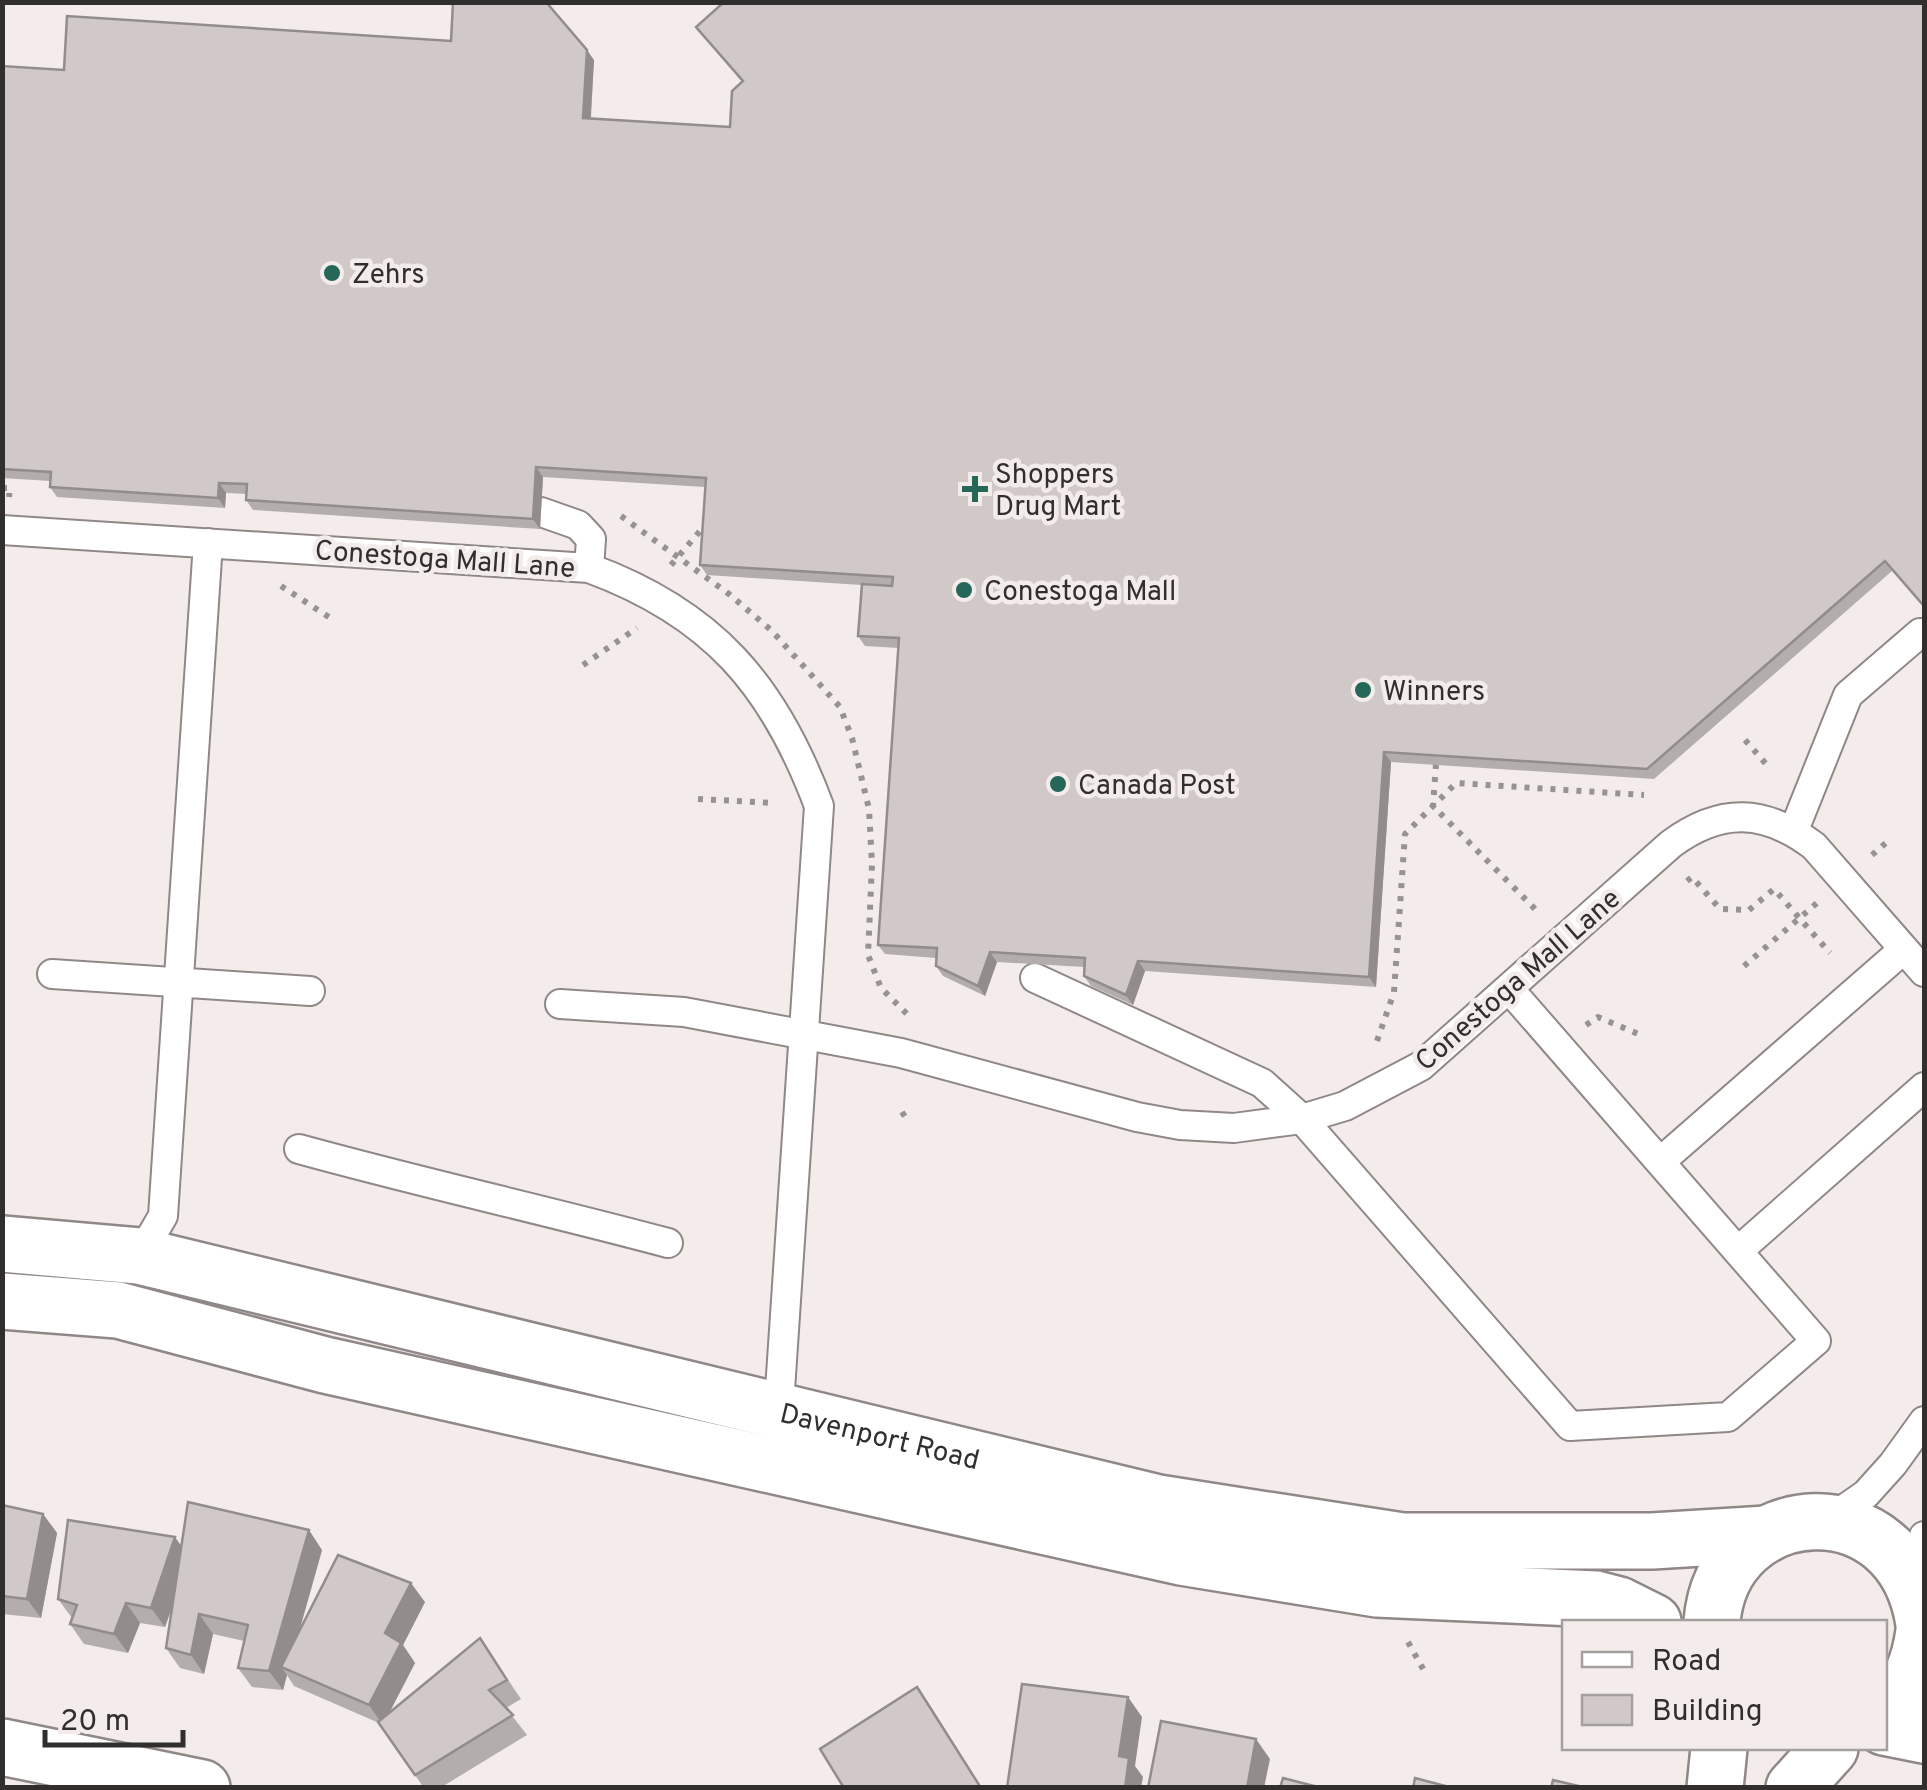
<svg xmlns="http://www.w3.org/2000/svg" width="1927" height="1790" font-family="Overpass,sans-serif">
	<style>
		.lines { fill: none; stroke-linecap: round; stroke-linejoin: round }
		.service-casing { stroke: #8f8887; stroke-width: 32 }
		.minor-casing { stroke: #8f8887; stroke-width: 60 }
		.tertiary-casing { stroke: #8f8887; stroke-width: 60 }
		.path { stroke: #979392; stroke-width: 6; stroke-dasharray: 5 8; stroke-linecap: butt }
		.service { stroke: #fff; stroke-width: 28 }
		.minor { stroke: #fff; stroke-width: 55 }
		.tertiary { stroke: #fff; stroke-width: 55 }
		.wall { fill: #b3adac }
		.shaded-wall { fill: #928d8c }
		.building { fill: #d0c9c8; stroke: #928d8c; stroke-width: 2.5 }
		.poi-dot { fill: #256859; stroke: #f3eceb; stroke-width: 4 }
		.labels { text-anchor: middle; stroke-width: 9; stroke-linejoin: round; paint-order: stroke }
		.poi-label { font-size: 28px; fill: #312f2e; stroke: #f3eceb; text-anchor: start }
		.street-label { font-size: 28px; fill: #312f2e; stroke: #f3eceb }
	</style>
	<rect width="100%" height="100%" fill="#f3eceb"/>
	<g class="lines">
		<defs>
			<path id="service" d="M541,512L578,525L591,539L589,568
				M2,530L589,568C712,613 774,685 819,806L778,1420
				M1794,830L1848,695L1920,633
				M52,974L310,991
				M1035,978L1262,1083L1302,1119L1570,1426L1728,1417L1816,1341L1510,990
				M560,1004L684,1012L901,1053L1137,1117L1180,1125L1234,1128L1302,1119L1345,1106L1421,1066L1671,844C1721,807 1765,809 1814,846L1924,972
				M299,1149C422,1183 545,1210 668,1243
				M1660,1162L1904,949
				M1738,1251L1924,1087
				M136,1262L163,1216L208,543
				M1826,1522L1866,1494L1893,1464L1924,1421
				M1912,1576L1924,1536"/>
			<path id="minor" d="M2,1747L202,1788
				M1715,1788L1719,1748
				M1794,1788L1830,1748"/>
			<g id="tertiary">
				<path id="s1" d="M2,1244L139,1256L1158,1503L1402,1541H1652L1767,1534"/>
				<path d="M2,1301L118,1310L325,1365L1181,1557L1377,1589L1596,1599L1619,1605L1653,1622"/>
				<path d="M1712,1622C1722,1495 1903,1481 1924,1624"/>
				<path d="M1884,1710C1910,1691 1920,1662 1924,1631"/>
				<path d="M1884,1727L1924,1735"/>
			</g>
		</defs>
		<use href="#service" class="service-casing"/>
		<use href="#minor" class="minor-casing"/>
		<use href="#tertiary" class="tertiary-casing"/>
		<path class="path" d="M2,488H10L9,497
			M621,516L729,594L772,631L840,707L852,738L869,809L872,864L868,955L881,988L907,1014
			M671,565L706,524
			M281,586L335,621
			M583,665L637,628
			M1745,740L1766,764
			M1436,764L1433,806L1540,914
			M698,799L775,803
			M1872,855L1888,841
			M1687,881L1692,877L1720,909L1749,910L1774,889L1830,953
			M1744,966L1817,903
			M1586,1025L1598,1017L1643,1036
			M1377,1041L1394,992L1405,834L1456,783L1644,795
			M902,1112L907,1120
			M1408,1642L1427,1676"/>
		<use href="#service" class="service"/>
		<use href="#minor" class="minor"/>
		<use href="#tertiary" class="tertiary"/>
	</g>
	<path class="wall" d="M1924,2V608L1892,571L1654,779L1391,762L1376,987L1145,971L1133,1005L1091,986L1084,976V967L997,962L985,996L943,976L936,966V958L885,954L878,945L899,648L865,646L858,636L861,585L707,575L700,565L705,487L543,477L540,529L253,510L246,500L247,494L226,493L225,508L57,497L50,487V481L2,478V66L64,70L594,60L591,118L730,127L742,82L696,27Z
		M2,1505L43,1514L57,1533L41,1618L2,1614Z
		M182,1547L322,1550L300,1629L425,1602L403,1645L415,1663L389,1713L480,1638L521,1699L506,1708L527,1735L440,1788H424L379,1723L294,1686L287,1675L283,1690L252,1687L238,1668L244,1641L213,1634L204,1674L180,1668L166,1648L173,1605L165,1627L140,1623L128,1653L84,1644L70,1624L72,1618L58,1599Z"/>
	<path class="shaded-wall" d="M587,50L594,60L590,127L583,118Z
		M536,467L543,477L540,529L533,519Z
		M219,483L226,493L225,508L218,498Z
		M1384,752L1391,762L1376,987L1369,977Z
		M990,952L997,962L985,996L978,986Z
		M1138,961L1145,971L1133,1005L1126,995Z
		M43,1514L57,1533L41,1618L27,1599Z
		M309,1530L322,1550L288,1670L281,1667L287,1675L283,1690L269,1671Z
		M175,1537L189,1557L165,1627L151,1608Z
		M411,1583L425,1602L403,1645L415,1663L383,1725L369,1705L385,1633Z
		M126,1603L140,1623L128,1653L114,1634Z
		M199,1614L213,1634L204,1674L191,1655Z
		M917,1687L931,1707L982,1788H981Z
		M1128,1697L1142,1717L1135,1766L1143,1777L1141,1788H1125L1119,1756Z
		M1256,1739L1270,1759L1264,1788H1247Z"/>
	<path class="building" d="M453,2H546L587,50L583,118L730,127L732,91L743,81L696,27L724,2H1924V606L1885,561L1647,769L1384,752L1369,977L1138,961L1126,995L1084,976L1085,958L990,952L978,986L936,966L937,948L878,945L899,638L858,636L862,584L892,586L893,577L700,565L706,478L536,467L533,519L246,500L247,484L219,483L218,498L50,487L51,472L2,469V66L64,70L67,16L451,41Z
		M188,1502L309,1530L269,1671L238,1668L248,1625L199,1614L191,1655L166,1648Z
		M2,1505L43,1514L27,1599L2,1596Z
		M68,1520L175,1537L151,1608L126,1603L114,1634L70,1624L77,1605L58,1599Z
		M338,1555L411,1583L385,1633L401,1643L369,1705L281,1667Z
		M480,1638L507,1680L489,1690L513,1715L415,1775L378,1722Z
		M1022,1684L1128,1697L1119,1756L1129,1758L1125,1788H1007Z
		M917,1687L981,1788H844L820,1749Z
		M1161,1721L1256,1739L1247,1788H1148Z
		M1283,1778L1322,1788H1280Z
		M1415,1778L1453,1788H1413Z
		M1553,1780L1587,1788H1551Z"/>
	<g class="poi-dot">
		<circle cx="332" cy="273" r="10"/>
		<path d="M970 474h10v10h10v10h-10v10h-10v-10h-10v-10h10z"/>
		<circle cx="964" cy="590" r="10"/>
		<circle cx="1363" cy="690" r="10"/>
		<circle cx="1058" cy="784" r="10"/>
	</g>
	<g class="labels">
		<g class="poi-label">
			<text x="352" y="283">Zehrs</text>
			<text x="995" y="483">Shoppers<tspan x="995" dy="32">Drug Mart</tspan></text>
			<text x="984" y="600">Conestoga Mall</text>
			<text x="1383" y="700">Winners</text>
			<text x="1078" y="794">Canada Post</text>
		</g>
		<g class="street-label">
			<text transform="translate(445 558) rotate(4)" y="10">Conestoga Mall Lane</text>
			<text transform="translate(1517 979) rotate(-41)" y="10">Conestoga Mall Lane</text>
			<text dy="10" stroke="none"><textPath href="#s1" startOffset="900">Davenport Road</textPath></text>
		</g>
	</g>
	<rect width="1927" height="1790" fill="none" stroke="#312f2e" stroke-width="10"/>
	<rect x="1562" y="1620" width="325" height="130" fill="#f3eceb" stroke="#a5a09f" stroke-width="2.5"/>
	<rect x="1582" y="1652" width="50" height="15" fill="#ffffff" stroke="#a5a09f" stroke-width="2.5"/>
	<text x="1652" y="1670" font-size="30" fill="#312f2e">Road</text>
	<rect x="1582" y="1695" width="50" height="30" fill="#d0c9c8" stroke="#a5a09f" stroke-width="2.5"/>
	<text x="1652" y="1720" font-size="30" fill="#312f2e">Building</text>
	<path d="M45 1730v15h138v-15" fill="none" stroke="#312f2e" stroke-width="5"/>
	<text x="60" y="1730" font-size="30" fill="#312f2e" stroke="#f3eceb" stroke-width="8" paint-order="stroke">20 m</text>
</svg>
